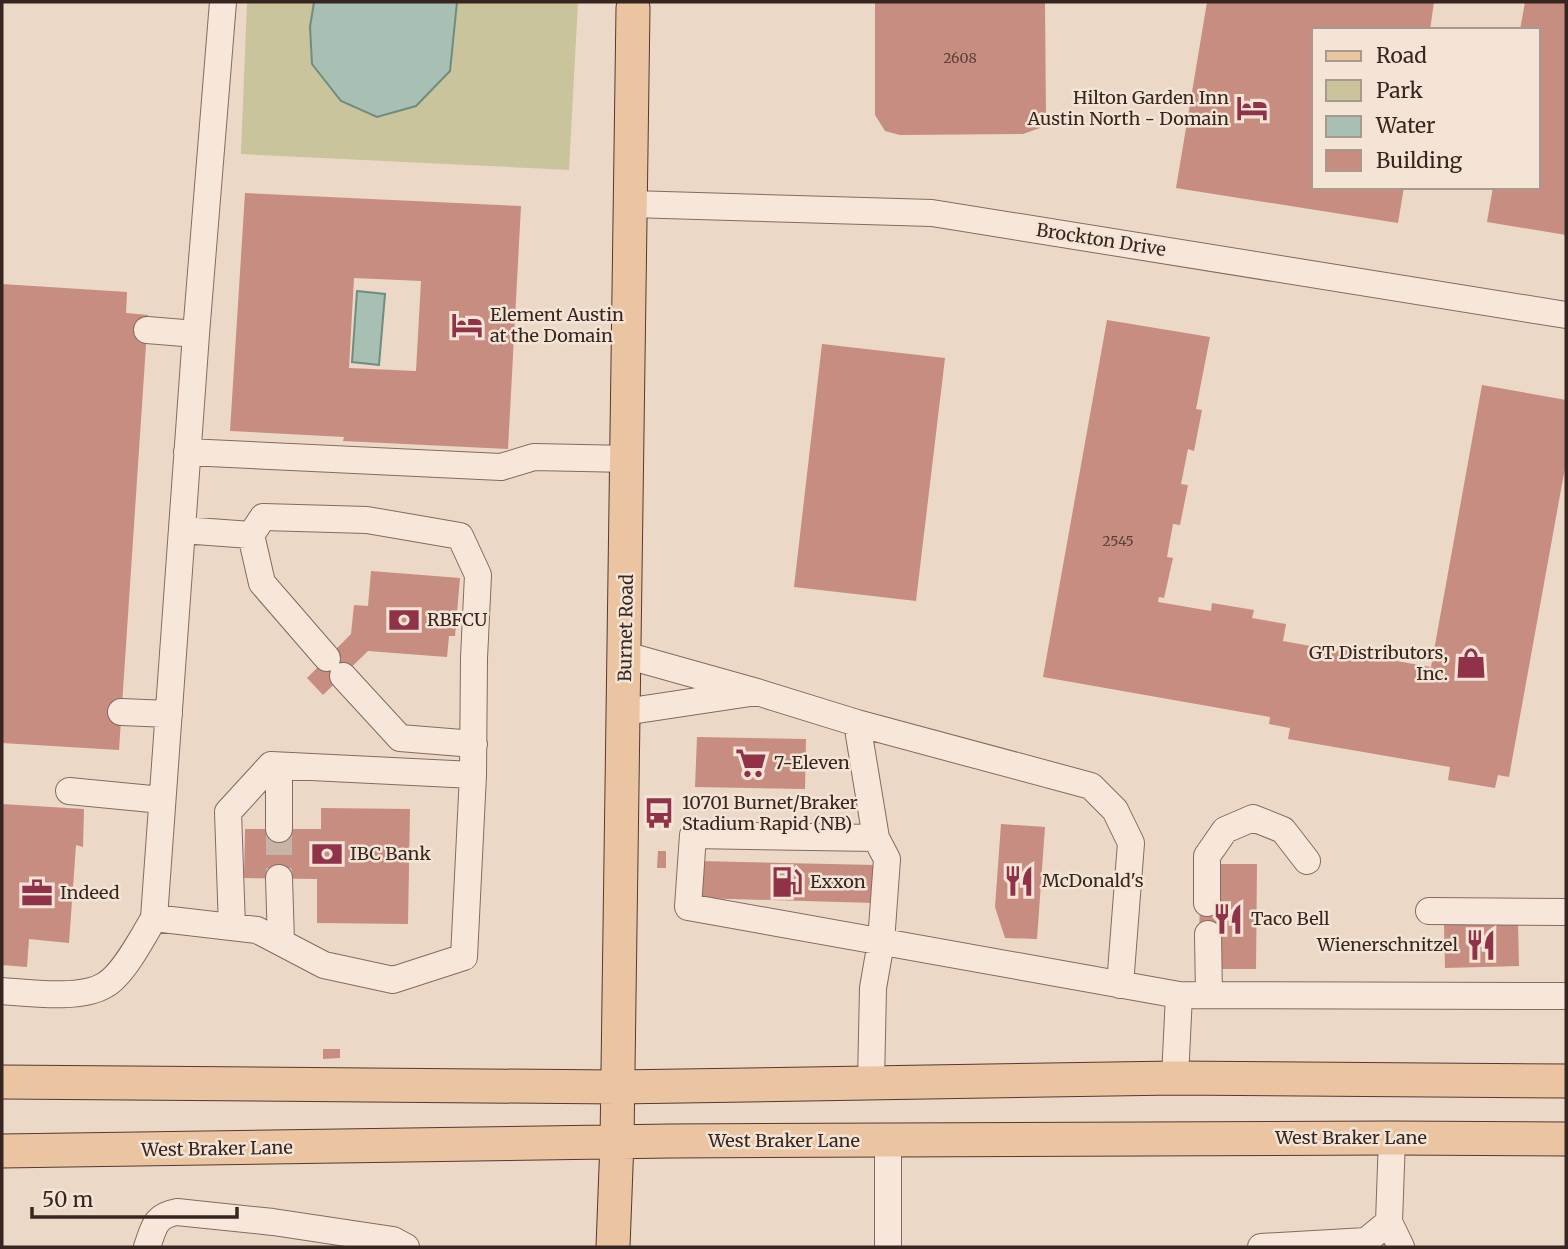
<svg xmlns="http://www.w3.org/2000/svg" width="1568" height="1249" font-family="Merriweather,serif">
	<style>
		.green { fill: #c9c49b }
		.water { fill: #a8bfb3; stroke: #6f8d7f; stroke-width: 2 }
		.building { fill: #c78d80; fill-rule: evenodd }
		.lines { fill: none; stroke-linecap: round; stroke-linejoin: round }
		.minor-tunnel { stroke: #c7b4a6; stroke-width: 26; stroke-dasharray: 26 13; stroke-linecap: butt }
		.minor-casing { stroke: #866a5e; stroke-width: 28 }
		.major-casing { stroke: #543a31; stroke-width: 35 }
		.minor { stroke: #f7e7da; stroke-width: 26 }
		.major { stroke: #ebc4a2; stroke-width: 33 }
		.labels { text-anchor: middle; stroke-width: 5; stroke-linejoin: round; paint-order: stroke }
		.number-label { font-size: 14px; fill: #5b4038 }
		.poi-label { font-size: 18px; fill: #372620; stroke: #f3e4d6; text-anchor: start }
		.street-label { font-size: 18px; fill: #372620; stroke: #f3e4d6 }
	</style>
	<rect width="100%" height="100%" fill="#ebd8c7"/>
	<path class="green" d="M247,2H578L569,170L241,154Z"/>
	<path class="water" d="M314,2H457L450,71L416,106L377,117L341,101L312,64L310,27Z
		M357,291L385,294L379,365L352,362Z"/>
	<path class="building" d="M875,2H1045L1046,120L1040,128L1023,134L900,135L885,131L875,115Z
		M1207,2H1434L1430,30H1314V187H1404L1398,223L1176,188Z
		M1525,2H1566V235L1487,222L1493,187H1538V30H1520Z
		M245,193L521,206L508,449L343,441L344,437L230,431ZM354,278L421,281L416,371L349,368Z
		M2,284L127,292L126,313L148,315L119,750L2,743Z
		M1107,320L1210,337L1196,409L1202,410L1194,451L1188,449L1181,484L1188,485L1180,525L1173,524L1167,557L1173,558L1164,598L1159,597L1158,602L1211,611L1212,603L1254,610L1252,618L1286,624L1283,641L1338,651L1339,644L1380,651L1379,658L1431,667L1482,385L1566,400V462L1509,777L1498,775L1495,788L1448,780L1450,767L1288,739L1290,728L1269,724L1270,717L1043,677Z
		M822,344L945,358L916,601L794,587Z
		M371,571L460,578L455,636H449L447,657L368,651L323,695L307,678L351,634L354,605L368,606Z
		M697,737L806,739L805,789L695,787Z
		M2,804L84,809L83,847L76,845L69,943L29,939L27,967L2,965Z
		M321,808L410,809L408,924L317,923V879L244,878L245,829H321Z
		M1001,824L1045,827L1037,939L1005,938L995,907Z
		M658,851H666V868H657Z
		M699,861L875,865L874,903L698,898Z
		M1218,864H1257L1256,969H1217L1199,935L1200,903Z
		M1518,923L1519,966L1445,968L1444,924Z
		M323,1049H340V1058L323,1059Z"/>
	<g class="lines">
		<path class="minor-tunnel" d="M279,829V878"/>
		<defs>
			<path id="minor" d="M631,204L932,213L1566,315
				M147,330L196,334
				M187,452L501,467L534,457L629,459
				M182,530L251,535
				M343,676L400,738L474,744
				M757,692L857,723L1091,786L1115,810L1131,843L1120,985
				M121,712L169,714
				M624,712L757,692L625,655
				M857,723L876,838
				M69,791L162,800
				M279,829V766
				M279,878L281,942
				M1207,903V856L1225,830L1253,818L1283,830L1307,861
				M1429,911L1566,912
				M154,918L257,930L324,965L393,980L464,957L473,775L474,658L478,575L460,536L367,520L263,517L251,535L262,583L327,658
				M232,927L228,812L271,765L473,775
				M1208,934L1209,995
				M2,991C30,993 81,1000 105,985C123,975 143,937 154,918L196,334L223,2
				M1175,1078L1179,995
				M871,1083L873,988L881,942L887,859L876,838L693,835L688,907L1179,995L1566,996
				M888,1142V1247
				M1389,1222L1401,1247
				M147,1247C154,1228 154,1216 177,1212L273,1222L393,1240L406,1247
				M1261,1247L1366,1241
				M1366,1247V1241L1389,1222L1392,1138"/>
			<path id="major" d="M2,1082L617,1087L1175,1078L1566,1081
				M2,1151L670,1141L1392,1138L1566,1139
				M613,1247L617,1141L633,8"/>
		</defs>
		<use href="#minor" class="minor-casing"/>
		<use href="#major" class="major-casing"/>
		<use href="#minor" class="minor"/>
		<use href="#major" class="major"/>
	</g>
	<defs>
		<symbol id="hotel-bare" viewBox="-9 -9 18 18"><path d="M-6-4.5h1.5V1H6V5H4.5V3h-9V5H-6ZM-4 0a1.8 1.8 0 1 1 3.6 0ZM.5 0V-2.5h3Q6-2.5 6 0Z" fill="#903248" stroke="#f3e4d6" stroke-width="2.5" paint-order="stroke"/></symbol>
		<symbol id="bank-bare" viewBox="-9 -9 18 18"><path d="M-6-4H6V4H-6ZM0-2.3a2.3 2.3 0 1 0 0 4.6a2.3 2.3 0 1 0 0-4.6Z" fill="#903248" stroke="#f3e4d6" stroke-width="2.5" paint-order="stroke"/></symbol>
		<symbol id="shop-bare" viewBox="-9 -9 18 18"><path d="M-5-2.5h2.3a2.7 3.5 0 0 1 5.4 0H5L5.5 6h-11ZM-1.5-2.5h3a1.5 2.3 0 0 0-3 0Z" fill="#903248" stroke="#f3e4d6" stroke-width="2.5" paint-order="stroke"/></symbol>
		<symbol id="supermarket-bare" viewBox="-9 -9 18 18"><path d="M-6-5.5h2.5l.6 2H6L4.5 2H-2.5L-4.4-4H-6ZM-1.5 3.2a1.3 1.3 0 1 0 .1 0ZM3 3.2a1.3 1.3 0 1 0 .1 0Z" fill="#903248" stroke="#f3e4d6" stroke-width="2.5" paint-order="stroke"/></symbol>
		<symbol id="bus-bare" viewBox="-9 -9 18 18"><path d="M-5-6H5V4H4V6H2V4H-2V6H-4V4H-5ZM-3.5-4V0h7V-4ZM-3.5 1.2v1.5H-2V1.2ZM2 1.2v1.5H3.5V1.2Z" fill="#903248" stroke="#f3e4d6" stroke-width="2.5" paint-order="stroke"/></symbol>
		<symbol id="restaurant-bare" viewBox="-9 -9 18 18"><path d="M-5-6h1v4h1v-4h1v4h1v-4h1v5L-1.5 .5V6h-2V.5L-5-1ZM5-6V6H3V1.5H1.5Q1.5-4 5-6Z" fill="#903248" stroke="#f3e4d6" stroke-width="2.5" paint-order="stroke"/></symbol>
		<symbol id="fuel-bare" viewBox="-9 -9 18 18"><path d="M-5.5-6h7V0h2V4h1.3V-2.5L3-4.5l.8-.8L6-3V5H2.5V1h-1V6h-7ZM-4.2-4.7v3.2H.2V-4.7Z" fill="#903248" stroke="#f3e4d6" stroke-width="2.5" paint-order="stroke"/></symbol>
		<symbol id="office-bare" viewBox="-9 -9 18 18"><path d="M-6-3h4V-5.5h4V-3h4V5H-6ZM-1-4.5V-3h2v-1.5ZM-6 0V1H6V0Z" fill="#903248" stroke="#f3e4d6" stroke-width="2.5" paint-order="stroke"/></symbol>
	</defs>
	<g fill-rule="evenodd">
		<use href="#hotel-bare" x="1230" y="86" width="44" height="44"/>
		<use href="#hotel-bare" x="445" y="303" width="44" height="44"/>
		<use href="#bank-bare" x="382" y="598" width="44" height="44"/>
		<use href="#shop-bare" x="1449" y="641" width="44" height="44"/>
		<use href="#supermarket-bare" x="729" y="741" width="44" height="44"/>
		<use href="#bus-bare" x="637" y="791" width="44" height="44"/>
		<use href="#bank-bare" x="305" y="832" width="44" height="44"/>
		<use href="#restaurant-bare" x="997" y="859" width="44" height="44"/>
		<use href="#fuel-bare" x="765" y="860" width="44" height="44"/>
		<use href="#office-bare" x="15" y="871" width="44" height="44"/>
		<use href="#restaurant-bare" x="1206" y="897" width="44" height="44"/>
		<use href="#restaurant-bare" x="1459" y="923" width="44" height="44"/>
	</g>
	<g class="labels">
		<g class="number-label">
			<text x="960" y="63">2608</text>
			<text x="1118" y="546">2545</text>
		</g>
		<g class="poi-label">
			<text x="1229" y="104" text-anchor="end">Hilton Garden Inn<tspan x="1229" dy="21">Austin North - Domain</tspan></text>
			<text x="490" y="321">Element Austin<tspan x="490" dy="21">at the Domain</tspan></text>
			<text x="427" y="626">RBFCU</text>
			<text x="1448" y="659" text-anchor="end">GT Distributors,<tspan x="1448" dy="21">Inc.</tspan></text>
			<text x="774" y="769">7-Eleven</text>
			<text x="682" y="809">10701 Burnet/Braker<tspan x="682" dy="21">Stadium Rapid (NB)</tspan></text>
			<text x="350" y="860">IBC Bank</text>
			<text x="1042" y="887">McDonald's</text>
			<text x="810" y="888">Exxon</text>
			<text x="60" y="899">Indeed</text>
			<text x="1251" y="925">Taco Bell</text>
			<text x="1458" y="951" text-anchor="end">Wienerschnitzel</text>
		</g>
		<g class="street-label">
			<text transform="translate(1101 240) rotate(9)" y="6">Brockton Drive</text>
			<text transform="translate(626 628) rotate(-89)" y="6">Burnet Road</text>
			<text x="1351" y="1144">West Braker Lane</text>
			<text x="784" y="1147">West Braker Lane</text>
			<text transform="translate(217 1149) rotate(-1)" y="6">West Braker Lane</text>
		</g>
	</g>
	<rect width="1568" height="1249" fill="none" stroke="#372620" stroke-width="7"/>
	<rect x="1312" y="28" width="228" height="161" fill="#f3e4d6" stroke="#a8988d" stroke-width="2"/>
	<rect x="1326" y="51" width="35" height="10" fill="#ebc4a2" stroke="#a8988d" stroke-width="2"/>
	<text x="1376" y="63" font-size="21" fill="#372620">Road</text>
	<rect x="1326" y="80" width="35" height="21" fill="#c9c49b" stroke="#a8988d" stroke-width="2"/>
	<text x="1376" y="98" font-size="21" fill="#372620">Park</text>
	<rect x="1326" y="116" width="35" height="21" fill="#a8bfb3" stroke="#a8988d" stroke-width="2"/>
	<text x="1376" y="133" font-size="21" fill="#372620">Water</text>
	<rect x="1326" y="150" width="35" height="21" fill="#c78d80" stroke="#a8988d" stroke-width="2"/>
	<text x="1376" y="168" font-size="21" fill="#372620">Building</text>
	<path d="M32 1207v10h205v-10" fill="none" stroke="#372620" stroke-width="3.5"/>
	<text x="42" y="1207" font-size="21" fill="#372620" stroke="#f3e4d6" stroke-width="5" paint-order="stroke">50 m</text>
</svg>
